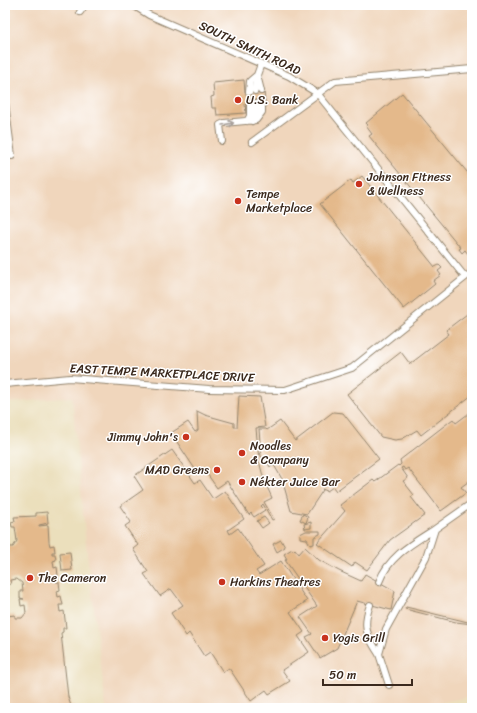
<svg xmlns="http://www.w3.org/2000/svg" width="477" height="713" font-family="Sriracha,sans-serif">
	<style>
		.built { fill: #f0d6bc }
		.building { fill: #e4b98b }
		.lines { fill: none; stroke-linecap: round; stroke-linejoin: round }
		.service-casing { stroke: #93846d; stroke-width: 8 }
		.service { stroke: #fff; stroke-width: 6 }
		.oneway { stroke: #a79f9a }
		.poi-dot { fill: #c8321e; stroke: #fff; stroke-width: 1.5 }
		.labels { text-anchor: middle; stroke-width: 3; stroke-linejoin: round; paint-order: stroke }
		.street-label { font-size: 12px; fill: #3b2a1e; stroke: #fff }
		.poi-label { font-size: 12px; fill: #3b2a1e; stroke: #fff; text-anchor: start }
	</style>
	<rect width="100%" height="100%" fill="#fff"/>
	<filter id="ink" filterUnits="userSpaceOnUse"><feTurbulence type="fractalNoise" baseFrequency=".025" numOctaves="2"/><feDisplacementMap in="SourceGraphic" scale="8" xChannelSelector="R" yChannelSelector="G"/><feConvolveMatrix kernelMatrix="1 2 1 2 8 2 1 2 1" color-interpolation-filters="sRGB"/></filter>
	<filter id="wash" filterUnits="userSpaceOnUse"><feTurbulence type="fractalNoise" baseFrequency=".012" numOctaves="4" result="noise"/><feDisplacementMap in="SourceGraphic" scale="16" xChannelSelector="R" yChannelSelector="G"/><feGaussianBlur stdDeviation="0.9" result="paint"/><feColorMatrix in="noise" values="0 0 0 0 0 0 0 0 0 0 0 0 0 0 0 0 0 1.4 0 .05"/><feComposite in="paint" operator="in"/></filter>
	<g filter="url(#wash)">
		<rect width="100%" height="100%" fill="#ebdfbc"/>
		<path class="built" d="M5,5H472V696L415,708H106L87,554L72,397L5,403Z"/>
		<g id="blocks">
			<path class="building" d="M244,80L245,92L264,91L265,103L245,104L246,113L217,115L216,108H212L211,97L214,96L213,83Z
				M402,93L472,178V251L468,254L465,250L462,253L459,249L461,248L369,136L372,134L366,126L368,125L366,123Z
				M362,176L435,267L439,265L442,268L438,271L441,275L433,281L435,284L404,309L320,204L351,180L353,183Z
				M471,311L472,395L421,435L417,430L402,439L395,440L381,437L347,394L401,352L410,364L449,334L446,330Z
				M239,396L260,397L265,427L256,428L259,461L264,480L272,498L264,502L274,519L272,520L263,504L261,506L265,510L254,517L251,513L249,515L227,481L217,488L203,468L197,472L171,433L188,422L195,432L198,430L197,411L205,415L234,423V427H237Z
				M472,411V479L461,487L466,493L441,511L408,468L405,470L403,467L401,468L408,478L403,481L414,495L411,497L425,515L390,540L367,570L355,562L352,567L317,543L345,511L340,505L373,480L375,482L398,465L399,466L401,464L400,460L453,419L456,423Z
				M333,412L343,413L379,459L336,491L333,487L327,491L322,489L323,490L307,514L291,511L282,479L274,465L270,467L265,458L261,457L259,429H266L267,430L280,421L295,441Z
				M172,450L195,483L200,480L213,499L225,491L244,519L228,530L230,534L238,528L264,566L256,571L259,575L281,561L307,601L290,612L304,632L298,636L309,652L282,670L290,681L269,694L266,690L251,701L229,668L223,672L210,652L204,656L189,633L186,636L171,613L183,605L171,589L160,596L144,574L148,572L133,549L138,545L125,526L131,522L120,506L143,490L134,476Z
				M47,512L48,523L39,525V526L48,525L49,542L50,546L54,545L55,552H52V554H55L56,560L53,561L54,568L57,567L58,576H55L56,582H59L60,590L57,591L58,597L61,596L63,605H59L60,612L64,611L66,628H63V632L61,633L68,697L71,706H75V708H5V618L7,620V616L15,615V618H22L26,613L25,605L21,606L20,599H24L20,598V591H23L22,583L17,579L10,580L11,584L5,585V545H10V547H13L17,541L15,527H12L11,522L15,521L14,517L36,516V513Z
				M303,514L308,517L306,523L300,520Z
				M264,517L269,523L262,528L257,521Z
				M311,522V528L305,529L304,524Z
				M306,531H320V534L314,537V544L310,545L307,539L300,538V534Z
				M281,540L285,547L277,552L273,544Z
				M305,547L319,560L339,571L361,581L365,574L395,591L391,610L357,601L337,648L320,658L306,637L312,634L300,617L317,606L285,560L287,559L284,554L292,549L293,551L295,549L299,554Z
				M70,552L72,570L62,571L60,553Z
				M406,607L472,623V624L456,622L405,609Z"/>
		</g>
	</g>
	<g filter="url(#ink)">
		<use href="#blocks" fill-opacity="0" stroke="#93846d" stroke-width="1"/>
		<g class="lines">
			<defs>
				<path id="service" d="M133,5L149,15L289,76L317,93L465,277
					M80,12L85,5
					M255,91L257,75L261,64
					M249,92L250,81L257,75L261,91
					M5,103L12,156
					M247,121L250,116V104
					M252,121L256,112V103
					M222,141L220,125L224,123L256,120L262,112V103
					M252,142L335,81L472,69
					M5,384L70,378L209,389L285,390L352,368L472,272
					M379,582C389,556 413,543 435,529
					M370,605C362,627 367,636 379,654
					M389,685L379,654L386,629L426,557L435,529L472,503"/>
			</defs>
			<use href="#service" class="service-casing"/>
			<use href="#service" class="service"/>
		</g>
		<defs><path id="oneway-shaft" d="M-6 0H5M1.5-3L5.5 0L1.5 3" fill="none" stroke-width="1.6" stroke-linecap="round" stroke-linejoin="round"/></defs>
		<use class="oneway" href="#oneway-shaft" transform="translate(228 124) rotate(-10)"/>
	</g>
	<g class="poi-dot">
		<circle cx="238" cy="100" r="4"/>
		<circle cx="359" cy="184" r="4"/>
		<circle cx="238" cy="201" r="4"/>
		<circle cx="186" cy="437" r="4"/>
		<circle cx="242" cy="453" r="4"/>
		<circle cx="217" cy="470" r="4"/>
		<circle cx="242" cy="482" r="4"/>
		<circle cx="30" cy="578" r="4"/>
		<circle cx="222" cy="582" r="4"/>
		<circle cx="325" cy="638" r="4"/>
	</g>
	<g class="labels">
		<g class="street-label">
			<text transform="translate(250 48) rotate(25)" y="4">SOUTH SMITH ROAD</text>
			<text transform="translate(162 373) rotate(3)" y="4">EAST TEMPE MARKETPLACE DRIVE</text>
		</g>
		<g class="poi-label">
			<text x="246" y="104">U.S. Bank</text>
			<text x="367" y="181">Johnson Fitness<tspan x="367" dy="14">&amp; Wellness</tspan></text>
			<text x="246" y="198">Tempe<tspan x="246" dy="14">Marketplace</tspan></text>
			<text x="178" y="441" text-anchor="end">Jimmy John's</text>
			<text x="250" y="450">Noodles<tspan x="250" dy="14">&amp; Company</tspan></text>
			<text x="209" y="474" text-anchor="end">MAD Greens</text>
			<text x="250" y="486">Nékter Juice Bar</text>
			<text x="38" y="582">The Cameron</text>
			<text x="230" y="586">Harkins Theatres</text>
			<text x="333" y="642">Yogis Grill</text>
		</g>
	</g>
	<rect width="477" height="713" fill="none" stroke="#fff" stroke-width="20"/>
	<path d="M323 679v6h89v-6" fill="none" stroke="#3b2a1e" stroke-width="2"/>
	<text x="329" y="679" font-size="12" fill="#3b2a1e" stroke="#ffffff" stroke-width="3" paint-order="stroke">50 m</text>
</svg>
